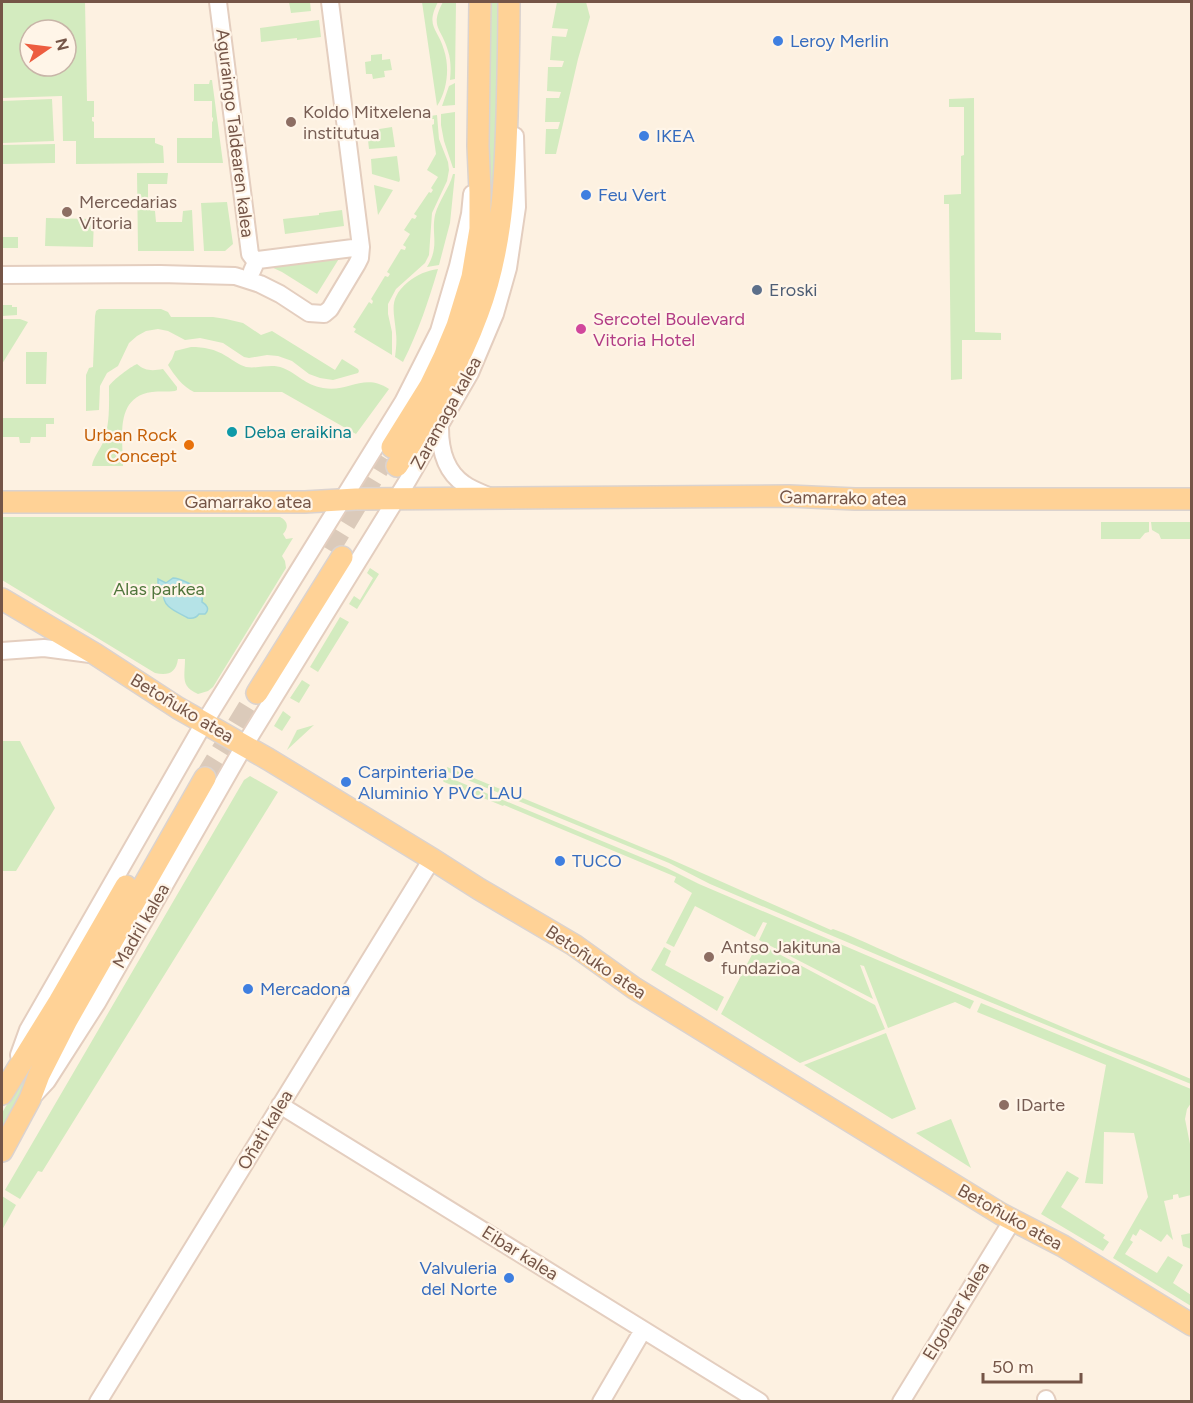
<svg xmlns="http://www.w3.org/2000/svg" width="1193" height="1403" font-family="Figtree,sans-serif">
	<style>
		.green { fill: #d3ebbf; fill-rule: evenodd }
		.water { fill: #b5e3e7; stroke: #9ad3da; stroke-width: 1.5 }
		.lines { fill: none; stroke-linecap: round; stroke-linejoin: round }
		.major-tunnel { stroke: #dbcaba; stroke-width: 21; stroke-dasharray: 21 10; stroke-linecap: butt }
		.minor-casing { stroke: #e4cebf; stroke-width: 20 }
		.major-casing { stroke: #dbd3cf; stroke-width: 24 }
		.minor { stroke: #fff; stroke-width: 16 }
		.major { stroke: #ffd296; stroke-width: 21 }
		.shop-dot { fill: #3f7fe0; stroke: #fff5e8; stroke-width: 2 }
		.education-dot { fill: #8d6e63; stroke: #fff5e8; stroke-width: 2 }
		.service-dot { fill: #5c6f8a; stroke: #fff5e8; stroke-width: 2 }
		.hotel-dot { fill: #d1479c; stroke: #fff5e8; stroke-width: 2 }
		.culture-dot { fill: #0f9aa8; stroke: #fff5e8; stroke-width: 2 }
		.food-dot { fill: #e8710a; stroke: #fff5e8; stroke-width: 2 }
		.labels { text-anchor: middle; stroke-width: 4.5; stroke-linejoin: round; paint-order: stroke }
		.shop-label { font-size: 18px; fill: #366cbe; stroke: #fff5e8; text-anchor: start }
		.education-label { font-size: 18px; fill: #785e54; stroke: #fff5e8; text-anchor: start }
		.street-label { font-size: 18px; fill: #755547; stroke: #fff5e8 }
		.service-label { font-size: 18px; fill: #4e5e75; stroke: #fff5e8; text-anchor: start }
		.hotel-label { font-size: 18px; fill: #b23c85; stroke: #fff5e8; text-anchor: start }
		.culture-label { font-size: 18px; fill: #0d838f; stroke: #fff5e8; text-anchor: start }
		.food-label { font-size: 18px; fill: #c56008; stroke: #fff5e8; text-anchor: end }
		.park-label { font-size: 18px; fill: #50763c; stroke: #fff5e8 }
	</style>
	<rect width="100%" height="100%" fill="#fdf1e1"/>
	<path class="green" d="M2,2H85L87,101H94V117H92V121L94,122V138H155V143L163,146L164,163L76,164V141H63L62,96L2,98ZM30,30H66V66H30Z
		M289,2H310L311,11L291,13Z
		M422,2H438C425,27 438,28 444,50C450,68 447,91 437,106Z
		M443,2H456L455,79L450,80C451,70 451,60 448,51C442,28 429,28 443,2Z
		M490,2H501L499,182L479,276L489,182Z
		M557,2H586L590,17L578,59L556,154H545L546,129H558L560,122H545L546,98H559L561,92L547,91L548,67H562L564,61L550,60L552,36L566,37L568,29L552,28Z
		M319,20L321,37L297,40V38L261,42L260,28Z
		M382,54V60L390,59L392,70L384,71L385,77L373,79L372,74H366L365,62L371,61V55Z
		M210,80H212L223,163H177V138H212V122L213,121V118L212,117V101H194V84H209Z
		M455,83V105L442,106L449,86Z
		M974,98L975,332L1001,333V340H962V379L951,380L949,204H944V195L961,194V156L964,155V107H949V99Z
		M52,99L54,141L2,143V101Z
		M455,112V168H453L444,141L441,125V114Z
		M437,115L439,139L448,162L449,170L447,181L432,213L429,255L425,263L396,289L388,304V314L392,332V355L354,332L356,329L353,327L369,302L372,304L373,301L371,299L385,276L388,277L390,274L387,272L401,249L405,250L406,247L403,245L410,234L404,230L412,218L415,219L417,216L414,214L429,192L431,193L433,190L431,188L438,177L427,170L436,154L432,125L434,124V119H431L430,116Z
		M392,127L395,147L369,149L367,131Z
		M55,144V163L2,164V145Z
		M397,156L400,180L399,182L372,174L371,159Z
		M137,173H168L167,184H148V210L155,211L156,222H182L183,211L192,210L194,251H138Z
		M453,174H455L450,223L439,265L427,267C440,246 431,235 435,215C439,200 449,189 453,174Z
		M374,185L393,190L378,215Z
		M227,202L233,244L225,251H204L201,203Z
		M342,210L344,226L285,234L283,219L319,215V213Z
		M46,218L94,219L93,247L45,246Z
		M2,237H18V248H2Z
		M340,257L317,294L282,272L269,266Z
		M438,269C428,302 419,330 403,362L395,357C396,349 397,341 396,333C394,310 388,299 408,282C418,274 426,271 438,269Z
		M3,305H12V307H17V315L2,316Z
		M99,309H161L168,312L171,317H213L226,319L243,323L261,335L272,331L335,370L342,359L358,369L359,371L358,373L333,380L320,378L309,374L292,361L278,356L267,355L249,358L244,357L223,343L200,338L185,340L168,331L158,329L146,331L137,336L129,343L118,366L107,373L100,386L99,410L86,411V375L89,368L93,367L95,316L96,311Z
		M2,319H20L28,322L2,364Z
		M191,347C204,347 215,349 226,356C233,360 239,365 246,367C259,369 271,363 283,368C298,374 305,385 323,388C348,393 364,372 389,389L356,434L282,392H194C183,387 174,375 168,365L172,359L175,351Z
		M26,352H47L46,384H26Z
		M137,364C145,371 152,371 163,369L177,387V390L175,391C168,392 159,391 152,392C114,397 123,439 123,466H92C93,457 101,449 104,440C110,423 109,404 109,386C113,380 130,367 137,364Z
		M2,418H54V424H46V437H31L30,443H20L19,437H2Z
		M2,517H280C288,521 289,527 283,534L286,539L293,538L282,556L285,561L286,568L213,687L208,691L198,694C180,686 185,677 185,659H178C176,673 168,676 155,673L2,580Z
		M1101,522H1149V532L1145,533L1140,539H1101Z
		M1151,522H1191V539H1161L1159,534L1152,530Z
		M370,568L379,574L357,609L349,604L354,596L360,600L373,578L367,573Z
		M340,617L349,622L318,672L310,667Z
		M302,680L310,685L299,703L290,698Z
		M283,711L291,717L282,731L274,726Z
		M314,725L287,750L297,730Z
		M2,741H20L55,808L16,871H2Z
		M447,767L668,858L831,930L833,929C863,940 891,955 921,967C973,989 1025,1011 1077,1033C1115,1049 1154,1063 1191,1079V1084L946,984L710,884L669,863L448,772Z
		M250,776L278,792L42,1172L38,1171L20,1199L5,1190L244,780Z
		M444,777L450,778L667,868L699,884L974,1001L970,1009L955,1002L888,1028L864,966L860,965L873,999L759,940L767,923L763,922L755,937L695,906L674,947L666,943L692,893L674,882L676,877L504,805L503,806L444,782L443,781Z
		M758,943L875,1005L885,1029L800,1063L721,1014Z
		M664,947L671,951L665,965L724,997L717,1011L651,970Z
		M66,1002L69,1004L2,1132V1113Z
		M981,1003L1191,1089V1103L1187,1109L1185,1119L1191,1149V1195L1179,1198L1178,1194L1173,1195V1199L1164,1201L1173,1240L1167,1234L1161,1242L1140,1229L1136,1236L1133,1234L1130,1240L1133,1242L1125,1254L1157,1273L1168,1256L1183,1265L1173,1283L1191,1295V1306L1113,1258L1148,1197L1134,1133L1104,1132L1103,1184L1085,1183L1106,1065L977,1012Z
		M886,1033L916,1109L892,1119L804,1065Z
		M951,1119L971,1168L916,1133Z
		M1067,1171L1079,1178L1061,1207L1105,1235L1103,1238L1109,1242L1103,1251L1041,1214Z
		M2,1196L16,1205L2,1230Z
		M1191,1233V1249L1183,1246L1181,1235Z"/>
	<path class="water" d="M173,578C180,578 196,586 201,592C204,595 202,598 202,602C207,605 210,609 205,614H199C196,618 193,619 188,618C178,612 161,607 164,593L158,587V579L166,583Z"/>
	<g class="lines">
		<path class="major-tunnel" d="M329,550L385,458
			M205,778L257,693"/>
		<defs>
			<path id="minor" d="M218,2L250,254L256,262
				M252,271L256,262L258,260L361,247
				M2,275L160,274L235,276L260,284L280,294L309,313L324,314L330,309L357,264L360,258L361,247L330,2
				M440,428C440,449 445,471 464,484C472,490 482,493 491,497
				M2,651L44,648L90,654
				M19,1055L28,1030L204,723L403,402L439,331L458,266L470,214L472,194
				M35,1094L47,1081L97,1003L244,746L408,480L470,373L495,314L508,268L517,207L515,136
				M280,1105L760,1402
				M1046,1399L1047,1402
				M98,1402L432,859
				M601,1402L643,1330
				M901,1402L1012,1221"/>
			<path id="major" d="M392,447L430,386L444,357L457,326L472,277L480,229V192L478,146L480,2
				M397,466C428,417 458,368 478,313C502,249 505,184 507,116C508,78 509,40 509,2
				M2,502H305L356,499L789,496L855,499H1192
				M2,599L95,654L178,708L268,759L432,859L479,889L574,945L634,988L1001,1214L1063,1246L1192,1325
				M257,693L342,557
				M2,1094L59,1002L126,886
				M2,1151L30,1099L39,1075L67,1020L205,778"/>
		</defs>
		<use href="#minor" class="minor-casing"/>
		<use href="#major" class="major-casing"/>
		<use href="#minor" class="minor"/>
		<use href="#major" class="major"/>
	</g>
	<g class="shop-dot">
		<circle cx="778" cy="41" r="6"/>
		<circle cx="644" cy="136" r="6"/>
		<circle cx="586" cy="195" r="6"/>
		<circle cx="346" cy="782" r="6"/>
		<circle cx="560" cy="861" r="6"/>
		<circle cx="248" cy="989" r="6"/>
		<circle cx="509" cy="1278" r="6"/>
	</g>
	<g class="education-dot">
		<circle cx="291" cy="122" r="6"/>
		<circle cx="67" cy="212" r="6"/>
		<circle cx="709" cy="957" r="6"/>
		<circle cx="1004" cy="1105" r="6"/>
	</g>
	<circle class="service-dot" cx="757" cy="290" r="6"/>
	<circle class="hotel-dot" cx="581" cy="329" r="6"/>
	<circle class="culture-dot" cx="232" cy="432" r="6"/>
	<circle class="food-dot" cx="189" cy="445" r="6"/>
	<g class="labels">
		<g class="shop-label">
			<text x="790" y="47">Leroy Merlin</text>
			<text x="656" y="142">IKEA</text>
			<text x="598" y="201">Feu Vert</text>
			<text x="358" y="778">Carpinteria De<tspan x="358" dy="21">Aluminio Y PVC LAU</tspan></text>
			<text x="572" y="867">TUCO</text>
			<text x="260" y="995">Mercadona</text>
			<text x="497" y="1274" text-anchor="end">Valvuleria<tspan x="497" dy="21">del Norte</tspan></text>
		</g>
		<g class="education-label">
			<text x="303" y="118">Koldo Mitxelena<tspan x="303" dy="21">institutua</tspan></text>
			<text x="79" y="208">Mercedarias<tspan x="79" dy="21">Vitoria</tspan></text>
			<text x="721" y="953">Antso Jakituna<tspan x="721" dy="21">fundazioa</tspan></text>
			<text x="1016" y="1111">IDarte</text>
		</g>
		<g class="street-label">
			<text transform="translate(235 133) rotate(83)" y="6">Aguraingo Taldearen kalea</text>
			<text transform="translate(446 413) rotate(-61)" y="6">Zaramaga kalea</text>
			<text transform="translate(843 498) rotate(1)" y="6">Gamarrako atea</text>
			<text x="248" y="508">Gamarrako atea</text>
			<text transform="translate(182 708) rotate(31)" y="6">Betoñuko atea</text>
			<text transform="translate(141 926) rotate(-60)" y="6">Madril kalea</text>
			<text transform="translate(596 962) rotate(34)" y="6">Betoñuko atea</text>
			<text transform="translate(265 1130) rotate(-59)" y="6">Oñati kalea</text>
			<text transform="translate(1010 1217) rotate(29)" y="6">Betoñuko atea</text>
			<text transform="translate(520 1253) rotate(32)" y="6">Eibar kalea</text>
			<text transform="translate(956 1311) rotate(-59)" y="6">Elgoibar kalea</text>
		</g>
		<g class="service-label">
			<text x="769" y="296">Eroski</text>
		</g>
		<g class="hotel-label">
			<text x="593" y="325">Sercotel Boulevard<tspan x="593" dy="21">Vitoria Hotel</tspan></text>
		</g>
		<g class="culture-label">
			<text x="244" y="438">Deba eraikina</text>
		</g>
		<g class="food-label">
			<text x="177" y="441">Urban Rock<tspan x="177" dy="21">Concept</tspan></text>
		</g>
		<g class="park-label">
			<text x="159" y="595">Alas parkea</text>
		</g>
	</g>
	<rect width="1193" height="1403" fill="none" stroke="#755547" stroke-width="6"/>
	<g transform="translate(48 48) rotate(76)"><circle r="28" fill="#fff5e8" stroke="#c8b5a8" stroke-width="1.5"/>
	<path d="M0-4.5L10 22L0 15L-10 22Z" fill="#ed5d40"/>
	<text y="-9" font-size="16" font-weight="bold" text-anchor="middle" fill="#755547">N</text>
	</g>
	<path d="M983 1373v9h98v-9" fill="none" stroke="#755547" stroke-width="3"/>
	<text x="992" y="1373" font-size="18" fill="#755547" stroke="#fff5e8" stroke-width="4.5" paint-order="stroke">50 m</text>
</svg>
